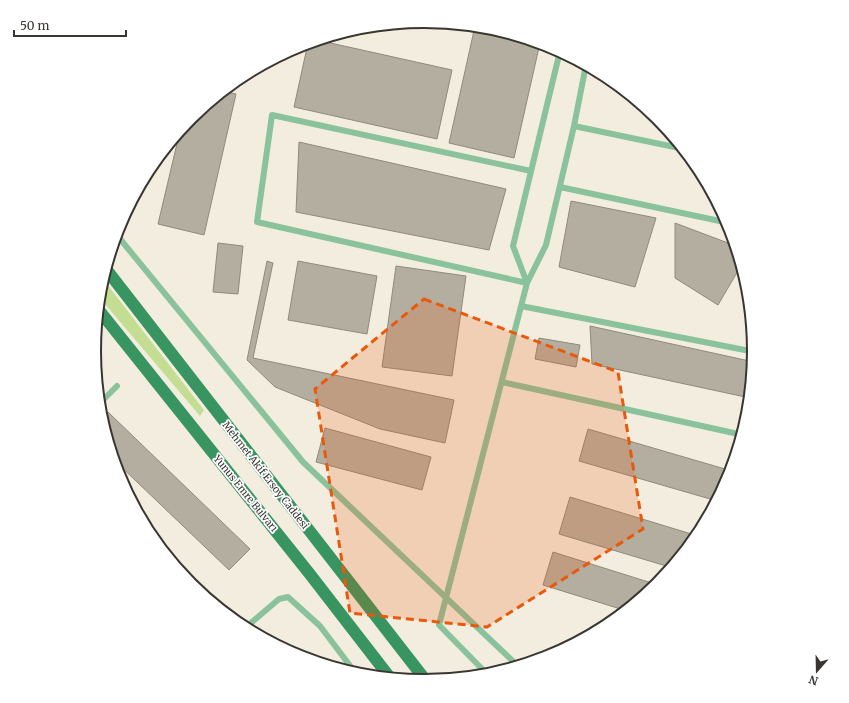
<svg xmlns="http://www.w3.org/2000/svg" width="849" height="703" font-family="Merriweather,serif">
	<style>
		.green { fill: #c3de93 }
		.building { fill: #b4aea1; stroke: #8f8a7d }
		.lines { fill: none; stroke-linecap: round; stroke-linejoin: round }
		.lane { stroke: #8ac29e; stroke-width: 6 }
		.primary { stroke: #389562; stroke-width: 12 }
		.marked { fill: #e8590c; fill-opacity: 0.2; stroke: #e8590c; stroke-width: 3; stroke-dasharray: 8 5; stroke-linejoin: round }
		.labels { text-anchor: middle; stroke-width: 3.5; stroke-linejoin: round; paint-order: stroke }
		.street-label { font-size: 10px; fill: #393631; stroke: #fff }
		.rim { fill: none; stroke: #393631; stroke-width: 2 }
	</style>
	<rect width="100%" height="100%" fill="#f3eddf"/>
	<path class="green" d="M103,279L204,410L200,416L99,297Z"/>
	<path class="building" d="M475,26L489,27L540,43L514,158L449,143Z
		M317,40L452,70L437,139L294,107L308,43Z
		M224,91L236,94L204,235L158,224L180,131L191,118Z
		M299,142L506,189L489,250L296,212Z
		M571,201L656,218L635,287L559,267Z
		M675,223L736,246L742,264L718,305L675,278Z
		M218,243L243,246L238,294L213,292Z
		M267,261L273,263L253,358L454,400L445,443L380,429L275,387L247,360Z
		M298,261L377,276L367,334L288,320Z
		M396,266L466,276L452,376L382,367Z
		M590,326L754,362L750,398L592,364Z
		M539,338L580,345L576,367L535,359Z
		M108,412L250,549L229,570L113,459L101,419Z
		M325,428L431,457L422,490L316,462Z
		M588,429L732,471L730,478L717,501L579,461Z
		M570,497L698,536L673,568L559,534Z
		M553,552L658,585L627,611L543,585Z"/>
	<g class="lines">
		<path class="lane" d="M574,126L684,149
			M560,187L729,223
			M116,234L303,462L519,667
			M527,283L257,222L272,115L531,171
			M527,283L513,246L560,51
			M521,306L755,352
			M502,382L743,435
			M99,404L117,386
			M245,628L279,599L288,597L320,626L357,675
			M489,676L439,625L527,283L546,245L574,126L586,65"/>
		<path class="primary" d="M106,269L427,682
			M98,309L309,573L391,679"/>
	</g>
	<path class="marked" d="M424,299L618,372L643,529L487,627L350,613L315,389Z"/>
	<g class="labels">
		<g class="street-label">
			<text transform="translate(266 475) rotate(52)" y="4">Mehmet Akif Ersoy Caddesi</text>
			<text transform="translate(246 493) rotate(51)" y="4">Yunus Emre Bulvarı</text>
		</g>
	</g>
	<path d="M0 0H849V703H0ZM101 351a323 323 0 1 1 646 0a323 323 0 1 1-646 0Z" fill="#fff" fill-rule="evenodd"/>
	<path class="rim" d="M101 351a323 323 0 1 1 646 0a323 323 0 1 1-646 0Z"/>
	<g transform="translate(817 671) rotate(200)" stroke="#ffffff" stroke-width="3" paint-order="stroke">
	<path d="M0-3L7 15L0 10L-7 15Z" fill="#393631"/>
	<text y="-6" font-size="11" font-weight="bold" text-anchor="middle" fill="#393631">N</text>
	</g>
	<path d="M14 30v6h112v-6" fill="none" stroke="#393631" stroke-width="2"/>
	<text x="20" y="30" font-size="12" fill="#393631" stroke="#ffffff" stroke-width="3" paint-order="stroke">50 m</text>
</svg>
